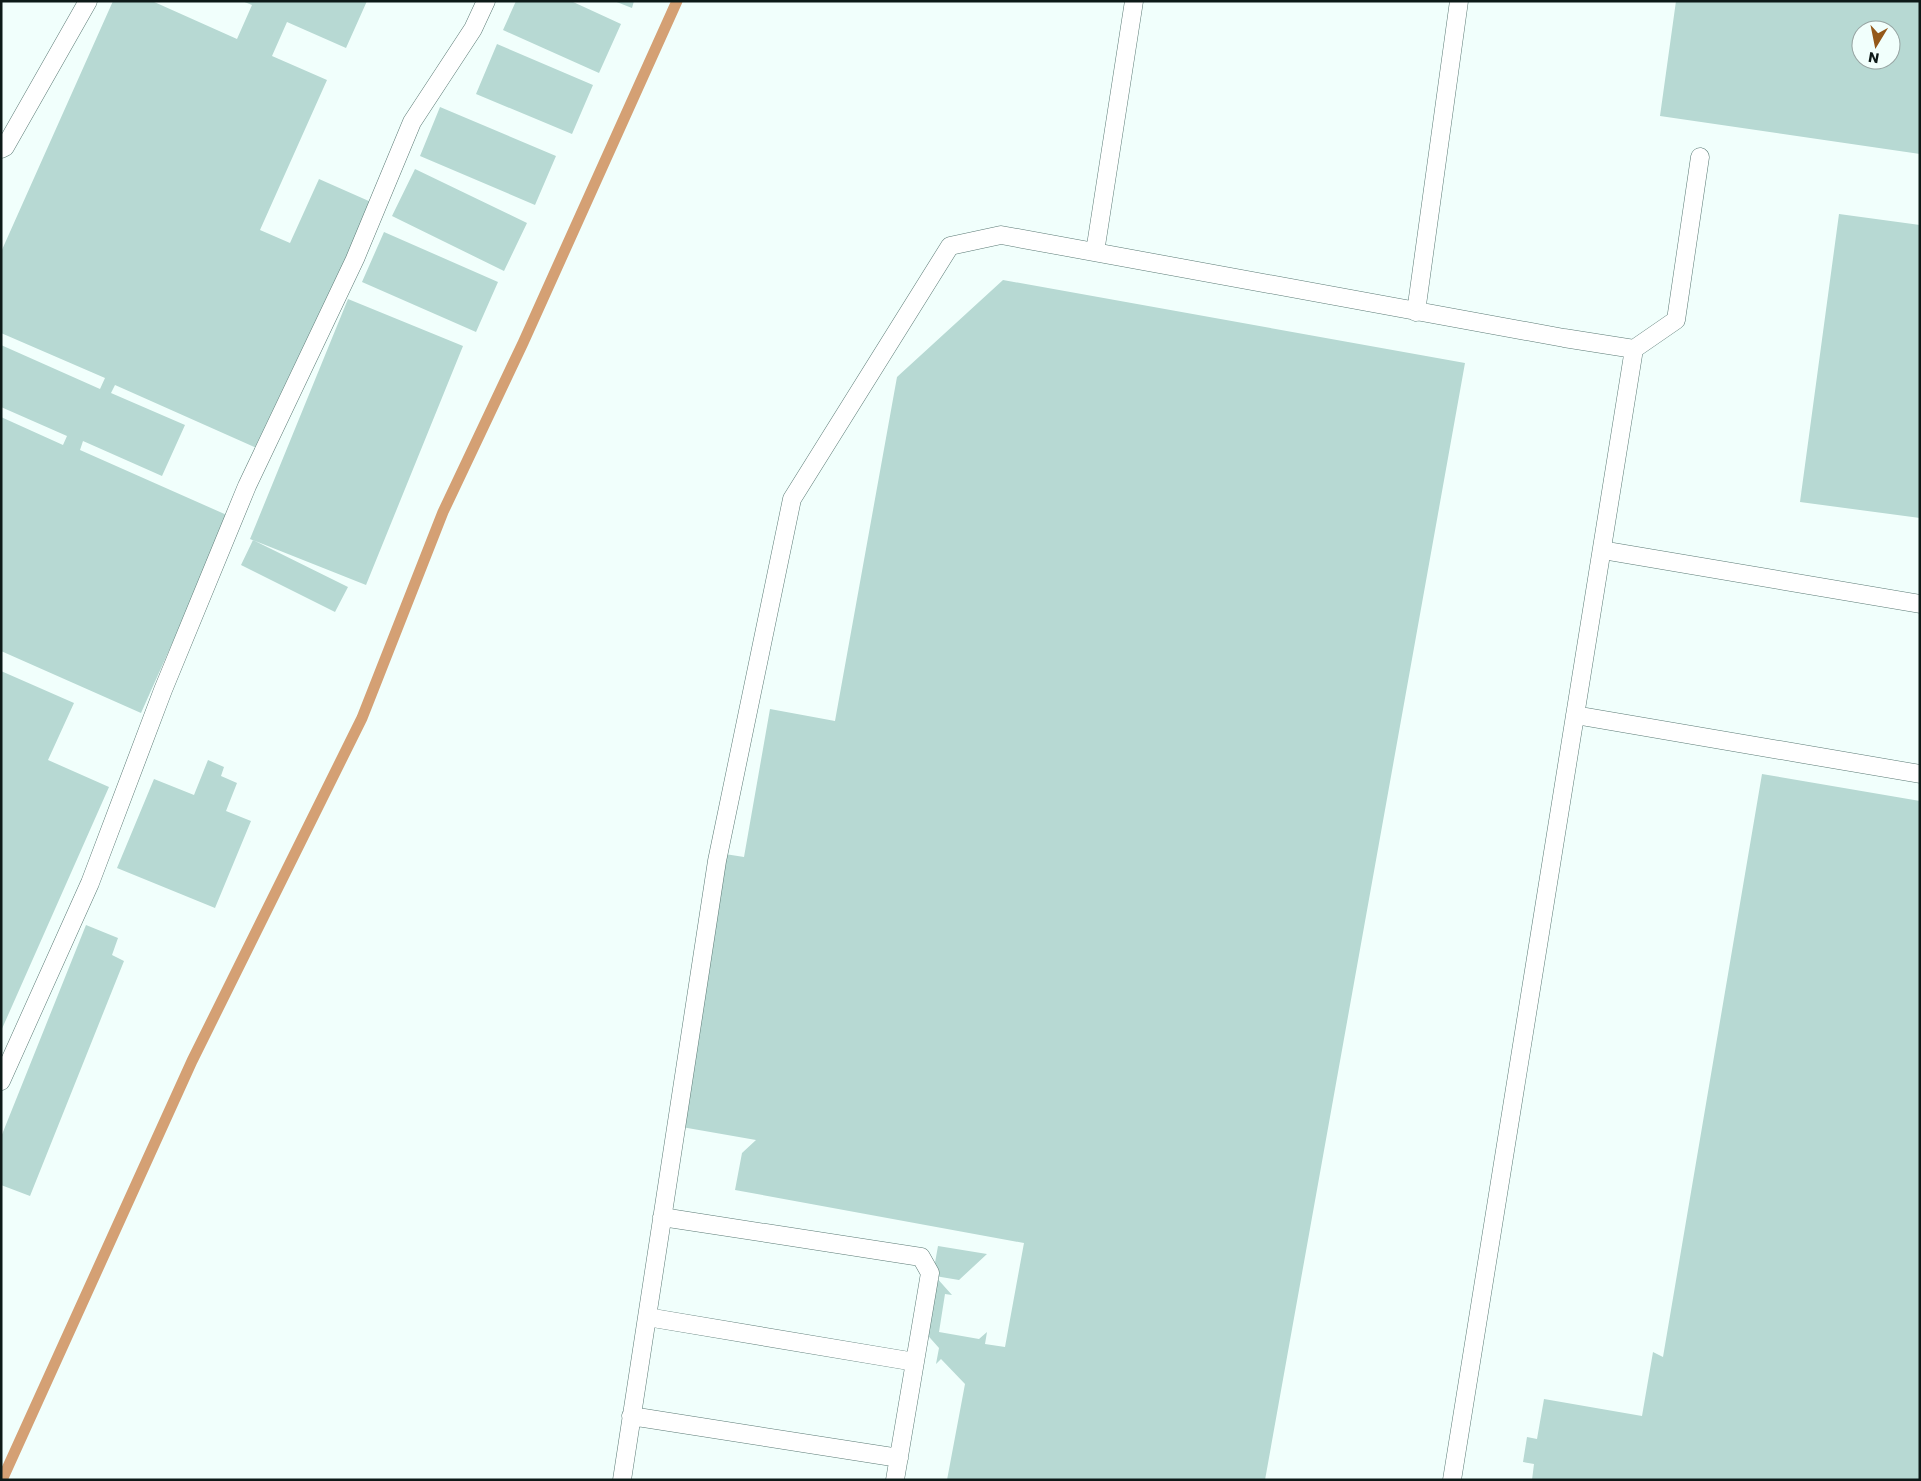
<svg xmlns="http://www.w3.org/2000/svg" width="1921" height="1481" font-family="Poppins,sans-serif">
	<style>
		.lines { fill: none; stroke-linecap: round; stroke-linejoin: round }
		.stream { stroke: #d4a074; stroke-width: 11 }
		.building { fill: #b7d9d3; fill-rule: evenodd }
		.service-casing { stroke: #5b7a75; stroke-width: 19 }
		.service { stroke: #fff; stroke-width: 18 }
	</style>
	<rect width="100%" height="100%" fill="#f1fffc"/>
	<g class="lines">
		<path class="stream" d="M2,1480L192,1061L362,718L443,512L523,343L677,1"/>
	</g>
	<path class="building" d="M113,1H152L237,39L252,5L242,1H367L346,48L287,22L272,56L327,80L260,230L290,243L319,179L371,202L261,450L115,385L111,393L185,425L162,476L83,441L80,450L229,516L141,713L1,651V417L63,445L67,436L1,407V345L100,389L105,378L1,333V252Z
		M516,1H571L621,24L599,73L503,30Z
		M614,1H634L632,8Z
		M1676,1H1920V154L1660,116ZM1861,30H1891V60H1861Z
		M497,44L593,85L572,134L476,94Z
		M440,107L556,156L535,205L420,156Z
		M415,169L527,223L504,271L392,216Z
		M1839,214L1920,225V518L1800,502Z
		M384,232L498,282L476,332L362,282Z
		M1003,280L1465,363L1265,1480H947L965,1384L941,1359L936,1364L939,1348L923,1330L938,1246L987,1254L959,1280L935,1276L952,1295L945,1294L939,1332L979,1339L987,1332L985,1344L1005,1347L1024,1243L735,1190L742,1153L756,1140L676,1126L725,854L744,857L770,709L835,721L897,377Z
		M348,299L463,346L366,585L250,539Z
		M253,540L348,587L335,612L241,565Z
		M1,671L74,703L48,760L109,787L1,1031Z
		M208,760L224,767L221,776L237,783L226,811L251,821L215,908L117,868L154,779L194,795Z
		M1762,774L1920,801V1480H1532L1534,1464L1523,1462L1527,1437L1537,1439L1544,1399L1642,1416L1653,1352L1663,1357Z
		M86,925L118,938L112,955L124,961L30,1196L1,1185V1137Z"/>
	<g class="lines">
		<defs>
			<path id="service" d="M1,149L5,147L88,1
				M1095,252L1134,1
				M1416,312L1459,1
				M1634,349L1676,320L1700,157
				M1602,550L1920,604
				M1575,715L1920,774
				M1,1081L90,883L163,690L247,486L355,259L412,122L473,29L486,1
				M662,1217L921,1257L930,1273L895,1480
				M647,1317L915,1362
				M631,1416L899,1458
				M622,1480L717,861L792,499L950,246L1001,235L1564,338L1634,349L1452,1480"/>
		</defs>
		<use href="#service" class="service-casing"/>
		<use href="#service" class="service"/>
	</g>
	<rect width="1921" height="1481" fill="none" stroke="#0d1a18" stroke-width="5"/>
	<g transform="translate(1876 45) rotate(190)"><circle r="24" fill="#f1fffc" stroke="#96a3a1"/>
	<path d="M0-4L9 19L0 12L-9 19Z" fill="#945819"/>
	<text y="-8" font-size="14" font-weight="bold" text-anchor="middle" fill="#0d1a18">N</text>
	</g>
</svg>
